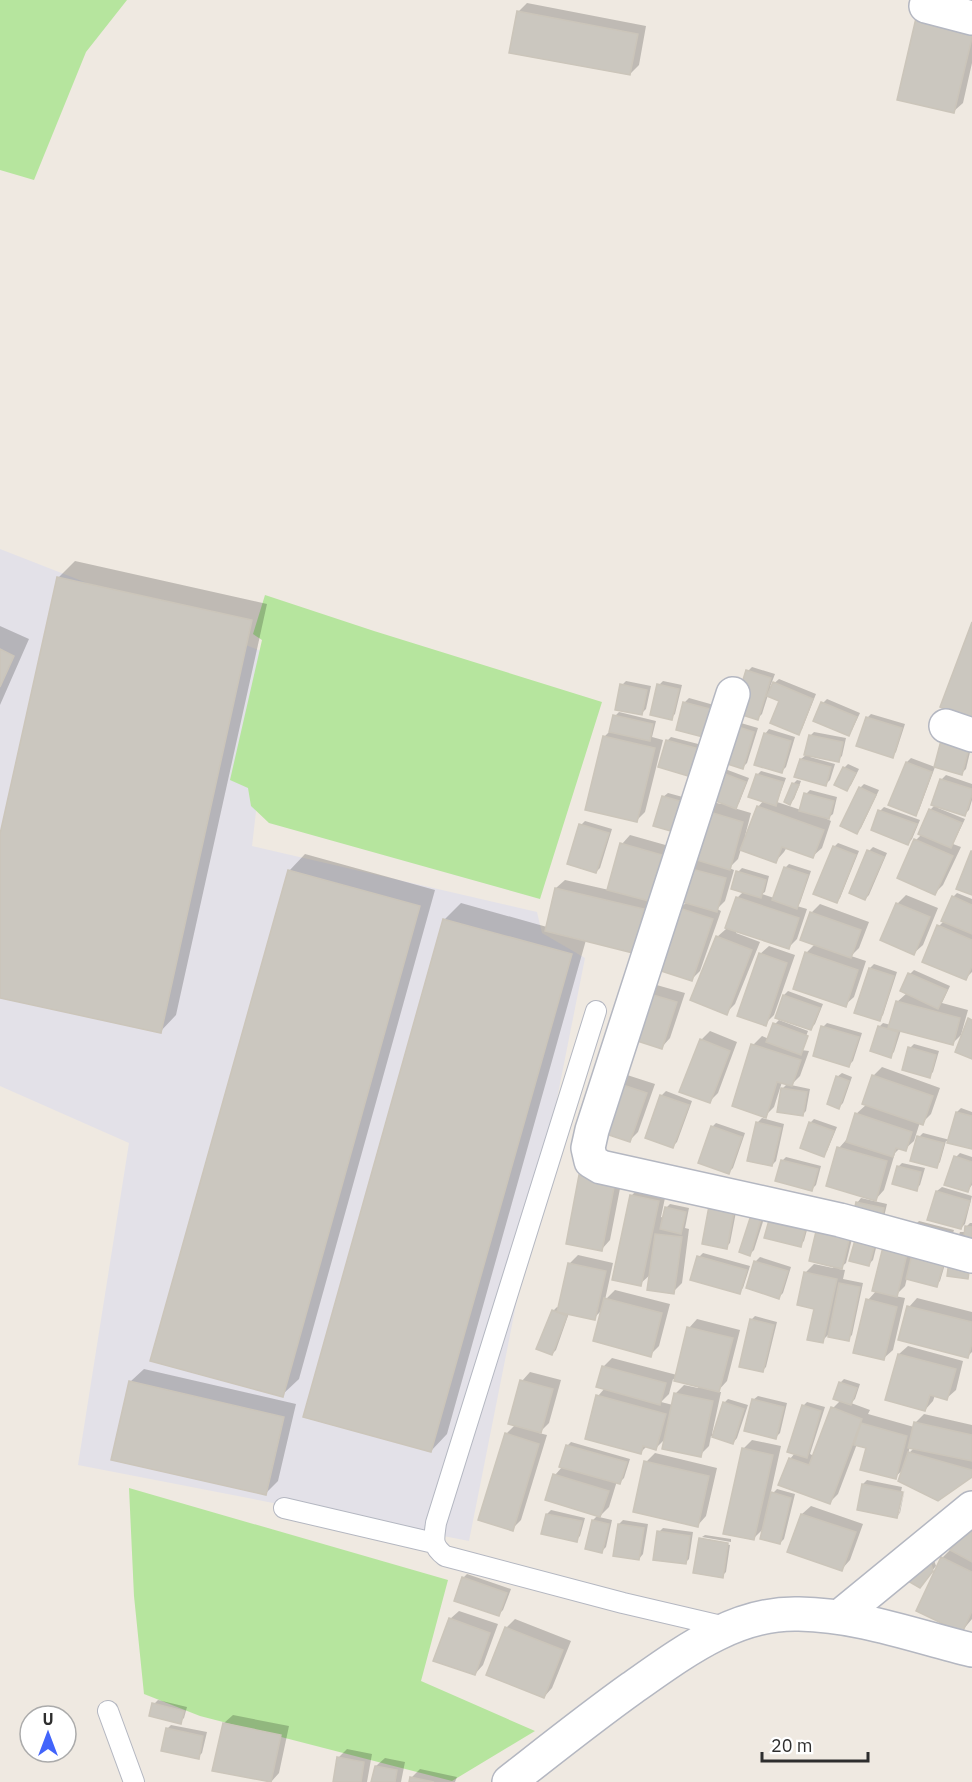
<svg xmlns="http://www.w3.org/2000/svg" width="972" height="1782" font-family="'IBM Plex Sans',sans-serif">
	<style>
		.industrial { fill: #e3e1e8 }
		.green { fill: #b6e59e }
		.shadow { fill: #0003; fill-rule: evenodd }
		.building { fill: #cbc7bf; stroke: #cbc5ba; stroke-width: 1.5 }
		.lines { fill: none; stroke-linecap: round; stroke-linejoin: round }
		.lane-casing { stroke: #b4b7c1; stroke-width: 22 }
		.street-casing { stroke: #b4b7c1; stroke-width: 36 }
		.lane { stroke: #fff; stroke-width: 20 }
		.street { stroke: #fff; stroke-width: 33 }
	</style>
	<rect width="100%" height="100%" fill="#efe9e1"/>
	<path class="industrial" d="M0,549L274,656L252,846L537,912L542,933L585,958L469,1541L78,1465L129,1143L0,1086Z"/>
	<path class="green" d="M0,0H127L86,52L34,180L0,170Z
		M265,595L374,631L602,702L540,899L269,823L251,806L248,788L230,780L262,640L253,634Z
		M129,1488L448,1580L421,1681L535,1731L452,1781L200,1716L144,1694L134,1596Z"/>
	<path class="shadow" d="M527,3L646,26L639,65L630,74L518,12Z
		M972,20V63L963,103L954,111Z
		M75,561L267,604L176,1015L160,1032L0,997V841L58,578Z
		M0,626L29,639L0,705Z
		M752,667L775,674L770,687L779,679L816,694L802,729L798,733L780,700L768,695L762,714L758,718L748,671Z
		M626,681L651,686L646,709L642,713L622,685Z
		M663,681L682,685L675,714L671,718L659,685Z
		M689,698L721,707L677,729L685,702Z
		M827,699L860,713L852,730L848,734L823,703Z
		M619,712L656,721L652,737L663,740L645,812L636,821L605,736L611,730L615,716Z
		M871,714L905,724L896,752L892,756L867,718Z
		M734,721L758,728L747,763L743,767Z
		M769,729L795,737L786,767L782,771L765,734Z
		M814,732L846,738L842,756L838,760L810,754V757L835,764L830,780L826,784L801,759L806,755L810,736Z
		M671,737L706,746L699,772L667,741Z
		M972,744L966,769L962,773L936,766Z
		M911,758L935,767L919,810L915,814L907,762Z
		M848,764L859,769L851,785L847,789L844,768Z
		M717,766L749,778L739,803L734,808L751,813L745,836L747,837L758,807L764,800L757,775L761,771L786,778L777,802L801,810L806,794L810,790L837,797L833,814L827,819L831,821L822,848L813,856L787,847L784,852L776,861L741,849L738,859L729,868L734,870L725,901L717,909L721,911L700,971L692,979L680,908L687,902L673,898L713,802L721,804Z
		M946,775L972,784V800L969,810L965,814L939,805L938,808L965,819L953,844L961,847L943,885L935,893L916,840L922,834L930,810L936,804H933L942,779Z
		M797,780L801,781L794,799L790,803L793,784Z
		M864,784L879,790L861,828L857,832L860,788Z
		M668,793L690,799L682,828L663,797Z
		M884,807L920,820L912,839L908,843L880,811Z
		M585,821L612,829L600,868L596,872L581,825Z
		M630,835L669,846L652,901L642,942L586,940L447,1434L431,1451L305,1416L445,919L461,903L547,927L556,888L565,880L609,890L622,844Z
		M838,843L859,851L840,898L836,902L834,847Z
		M873,847L887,853L869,895L865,899L869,851Z
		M305,854L435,890L299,1379L282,1395L289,871Z
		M789,864L811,871L800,903L797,906L807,909L797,939L788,948L737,930L736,933L760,942L735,1004L726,1013L717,937L726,929L737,898L744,891L738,872L742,868L769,876L765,892L762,894L774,898L785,868Z
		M957,893L972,899V972L966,978L939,926L943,922L953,897Z
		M906,895L938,908L923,945L914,953L897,904Z
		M820,904L869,922L859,948L851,956L866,961L854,997L845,1005L806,953L815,944L811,913Z
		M769,946L795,955L774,1015L765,1024L760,954Z
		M874,964L897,972L883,1015L879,1019L856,1012L870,968Z
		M914,970L950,986L942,1003L968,1010L961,1035L952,1044L901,1030L894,1052L890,1056L879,1027L883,1023L891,1025L897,1002L907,993L902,990L910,974Z
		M653,984L685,993L670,1038L662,1047L630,1037Z
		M788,991L823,1004L815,1024L811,1028L784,995Z
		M779,1020L808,1031L801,1050L809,1051L800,1076L791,1085L810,1089L806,1111L802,1115L783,1088L788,1083L782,1082L774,1107L765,1116L753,1045L762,1036L769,1039L775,1024Z
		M827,1023L862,1033L853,1061L849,1065L823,1027Z
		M710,1031L737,1042L718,1093L709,1102L701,1040Z
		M914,1044L939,1051L933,1072L929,1076L910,1048Z
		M882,1067L940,1088L931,1114L922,1123L920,1122L914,1141L905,1149L900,1148L895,1153L884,1190L876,1199L839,1148L847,1139L856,1114L867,1104L873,1076Z
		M842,1073L852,1077L843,1103L839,1107L837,1077Z
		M624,1074L655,1084L638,1132L629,1141L599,1130Z
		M666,1091L692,1101L677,1142L673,1146L647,1137L662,1095Z
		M961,1108L972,1112V1148L946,1141L940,1162L936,1167L919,1137L923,1133L950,1140L957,1112Z
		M762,1118L784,1124L776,1161L772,1165L758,1122Z
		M814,1119L837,1127L827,1151L823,1155L810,1123Z
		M716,1123L745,1133L733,1168L729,1172L712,1127Z
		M960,1153L972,1157V1185L967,1191L956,1157Z
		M786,1157L821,1166L816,1185L812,1189L782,1161Z
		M902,1163L925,1168L920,1185L916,1189L898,1167Z
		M589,1167L623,1173L610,1240L602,1249L580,1175Z
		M640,1187L666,1193L661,1217L664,1218L666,1208L670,1204L689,1208L685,1228L689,1229L682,1283L673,1292L651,1274L640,1284L631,1196Z
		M942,1187L972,1196L965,1224L961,1228L929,1219L937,1191Z
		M861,1198L887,1204L884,1217L857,1203Z
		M768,1206L754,1250L750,1254L741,1251Z
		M737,1207L730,1243L726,1247L704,1243Z
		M810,1219L804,1241L800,1245L766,1237Z
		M919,1221L954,1230L953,1233L917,1223V1227L949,1251L940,1281L936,1285L907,1278L905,1286L895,1296L905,1298L893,1350L884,1358L868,1300L877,1290L915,1225Z
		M970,1223H972V1248L958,1237L960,1232H966V1227Z
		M855,1227L846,1263L839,1269L845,1270L843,1279L863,1283L852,1335L848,1339L828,1335L822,1341L816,1308L805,1273L814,1264L833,1268Z
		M881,1228L873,1260L869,1264L851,1260Z
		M703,1253L750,1266L743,1288L739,1292L699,1257Z
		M578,1255L613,1263L605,1300L615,1290L670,1304L659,1346L650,1355L603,1309L594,1318L569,1313L556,1350L552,1354L553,1311L557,1307L559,1308L569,1264Z
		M760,1257L791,1267L783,1293L779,1297L747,1287L756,1261Z
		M917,1298L972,1312V1352L968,1356L909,1307Z
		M755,1316L777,1322L766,1367L762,1371L751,1320Z
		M697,1319L740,1330L727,1381L717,1392H721L712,1434L714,1435L724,1403L728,1399L748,1405L737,1438L733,1443L711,1436L709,1446L700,1455L666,1438L656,1448L647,1446L640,1453L598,1396L605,1388L603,1367L612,1358L677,1375L689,1328ZM673,1379L699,1385L698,1388L684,1385L675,1394L673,1405L661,1402L669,1394Z
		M908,1346L963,1361L956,1390L947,1398L935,1395L933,1401L925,1410L899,1354Z
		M144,1369L296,1404L278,1481L265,1494L113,1458L131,1381Z
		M530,1372L561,1380L549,1423L539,1433L547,1435L521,1520L512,1529L506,1434L515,1425L522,1381Z
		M844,1379L860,1384L855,1399L851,1403L870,1410L868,1414L914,1427L915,1423L924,1414L972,1425V1476L904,1469L895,1477L867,1447L857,1444L838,1494L829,1503L790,1459L795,1453L803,1406L807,1402L825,1407L810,1454L814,1456L833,1408L841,1400L840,1383ZM910,1446L914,1448L908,1454Z
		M758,1396L787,1403L780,1433L776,1437L753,1400Z
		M752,1440L781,1446L770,1496L777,1489L795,1494L784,1539L780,1543L764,1528L753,1539L743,1449Z
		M571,1442L630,1459L624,1478L620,1482L617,1481L609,1507L599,1517L612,1520L606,1547L602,1551L593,1520L598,1515L555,1475L563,1466L567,1446Z
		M655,1453L717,1468L706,1516L698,1525L646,1462Z
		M867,1480L902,1487L896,1514H899L896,1517L863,1484Z
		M905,1488L900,1513L899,1514Z
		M811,1506L863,1524L850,1560L842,1569L802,1514Z
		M551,1510L585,1518L580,1536L576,1540L547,1514Z
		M623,1520L648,1524L643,1554L639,1559L619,1524Z
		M663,1528L693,1532L689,1559L685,1563L659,1532Z
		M972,1528V1619L962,1631L942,1558Z
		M705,1535L731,1539V1542L702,1537Z
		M702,1538V1540L730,1545L726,1572L722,1576L701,1539Z
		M934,1560L936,1566L923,1582L910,1581Z
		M467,1574L511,1589L503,1610L499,1614L463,1578Z
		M459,1611L498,1624L483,1665L475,1674L450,1619Z
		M515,1619L571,1641L552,1688L544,1697L506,1628Z
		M158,1700L187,1707L184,1718L180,1722L154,1704Z
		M233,1715L289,1726L279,1773L271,1782L224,1723Z
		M171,1725L207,1732L202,1753L198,1757L167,1729Z
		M347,1749L372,1754L367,1782H334L338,1758Z
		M385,1758L405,1762L401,1782H373L376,1766Z
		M420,1769L457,1777L455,1782H410L411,1778Z"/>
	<path class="building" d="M517,11L638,34L630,75L509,53Z
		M916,18L972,30V38L954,113L897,100Z
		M57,577L252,620L161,1033L0,998V834Z
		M972,622V718L940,707Z
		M0,649L14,656L0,687Z
		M746,670L771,678L758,720L733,712Z
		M773,682L813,699L799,735L770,723L779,701L767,696Z
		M620,684L647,690L642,715L615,710Z
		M657,684L679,689L672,720L650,715Z
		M683,702L718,711L711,739L676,730Z
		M821,702L857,717L849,736L813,721Z
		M613,715L653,724L650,741L609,732Z
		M866,717L902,728L893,758L856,746Z
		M729,724L754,732L743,769L718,761Z
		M764,733L791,741L782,773L754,765Z
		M943,733L971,740L962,775L934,767Z
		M809,735L843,742L839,762L804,755Z
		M603,736L655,748L637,822L585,810Z
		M666,740L703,750L695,778L658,767Z
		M800,759L831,767L826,786L794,777Z
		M906,762L932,772L916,816L888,805Z
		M843,767L856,773L847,791L834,785Z
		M712,769L746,782L736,809L703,796Z
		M756,774L783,782L776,806L748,797Z
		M940,779L972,789V795L965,816L931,805Z
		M792,783L799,785L790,805L784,802Z
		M859,787L876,795L857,834L840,826Z
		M804,793L834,801L829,819L799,811Z
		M662,796L687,803L678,833L653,826Z
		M757,806L824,830L813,858L782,847L776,863L740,850Z
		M929,809L962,823L951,848L918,834Z
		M703,810L743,822L730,870L690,858Z
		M878,810L917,824L908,845L871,830Z
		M579,824L609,833L596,873L567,864Z
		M914,839L953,856L935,895L897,878Z
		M620,843L662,855L649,901L607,890Z
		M833,846L856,855L837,903L813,894Z
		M867,850L884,857L865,900L849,893Z
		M971,851H972V895L956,889Z
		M680,866L726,878L717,912L672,899Z
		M784,867L808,875L797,909L772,900Z
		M288,870L420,906L283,1397L150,1361Z
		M736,871L766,880L761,898L731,889Z
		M555,888L644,909L633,953L545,931Z
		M952,896L972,905V934L941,921Z
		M736,897L799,918L789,949L725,928Z
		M896,903L930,917L914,955L880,940Z
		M679,908L713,919L692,981L658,970Z
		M810,912L861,930L851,958L800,940Z
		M443,919L572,954L431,1452L303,1417Z
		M937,925L972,940V966L966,980L922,962Z
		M716,936L752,950L727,1015L690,1000Z
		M805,952L858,970L846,1007L793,989Z
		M759,953L787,963L766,1026L737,1016Z
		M869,968L894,976L880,1021L854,1013Z
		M908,973L947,990L938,1009L900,991Z
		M643,992L677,1002L662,1049L628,1038Z
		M783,995L820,1008L811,1030L775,1018Z
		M896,1001L960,1018L953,1045L888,1028Z
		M968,1018L972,1020V1059L955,1052Z
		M773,1023L808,1036L801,1055L766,1042Z
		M821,1026L859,1037L849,1067L813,1056Z
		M878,1026L898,1032L891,1058L870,1051Z
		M700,1039L730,1051L710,1103L679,1092Z
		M751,1044L801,1060L792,1086L777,1082L766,1118L732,1106Z
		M908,1047L936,1055L930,1078L902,1070Z
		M872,1075L933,1096L923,1125L862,1104Z
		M836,1076L849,1081L839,1109L827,1104Z
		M614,1082L647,1093L630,1142L597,1131Z
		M781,1088L807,1092L803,1116L777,1112Z
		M660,1095L689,1105L673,1148L645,1138Z
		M956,1112L972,1116V1149L947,1143Z
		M855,1113L912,1132L906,1151L896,1148L893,1157L846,1142Z
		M756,1122L781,1128L772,1166L747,1161Z
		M809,1122L834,1131L824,1157L800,1148Z
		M711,1126L742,1137L729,1174L698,1163Z
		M917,1136L944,1143L937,1168L910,1161Z
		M837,1147L887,1161L876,1201L826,1186Z
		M954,1156L972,1162V1180L968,1192L944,1185Z
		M781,1160L818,1169L812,1191L775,1181Z
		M897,1166L921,1172L917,1191L892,1184Z
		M579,1175L615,1182L602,1251L566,1244Z
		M936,1191L970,1201L961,1229L927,1220Z
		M630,1195L659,1201L641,1286L612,1280Z
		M856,1202L884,1208L881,1222L853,1216Z
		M709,1206L734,1211L727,1249L702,1244Z
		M754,1206L764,1209L750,1256L739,1252Z
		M665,1207L686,1212L681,1234L660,1229Z
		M771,1213L807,1223L801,1247L764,1238Z
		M818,1223L851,1231L842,1269L809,1261Z
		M859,1226L878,1232L869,1266L849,1261Z
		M965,1226L972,1227V1250L955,1236H964Z
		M655,1234L682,1237L674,1294L647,1290Z
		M886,1235L910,1241L897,1297L872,1291Z
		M914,1246L946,1255L937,1287L906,1279Z
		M950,1254L971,1257L968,1279L947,1276Z
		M697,1256L747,1270L740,1294L690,1280Z
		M754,1261L788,1271L779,1299L746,1288Z
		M568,1263L606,1271L595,1320L557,1312Z
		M804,1272L837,1279L823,1343L807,1340L814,1309L797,1305Z
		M839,1283L860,1287L849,1341L828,1337Z
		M604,1298L662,1313L651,1357L593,1341Z
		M866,1299L897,1307L884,1360L853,1353Z
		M907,1306L972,1322V1343L968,1358L898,1340Z
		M552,1310L567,1316L552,1355L536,1349Z
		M750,1319L774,1325L763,1372L739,1367Z
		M687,1327L733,1338L719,1392L674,1381Z
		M898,1354L956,1369L947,1400L930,1395L925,1411L885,1400Z
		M602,1366L666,1383L660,1405L596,1387Z
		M520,1380L553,1389L541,1433L508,1424Z
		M129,1381L284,1417L266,1495L111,1460Z
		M839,1382L857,1388L851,1405L833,1399Z
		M674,1393L713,1401L701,1457L662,1449Z
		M596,1395L666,1414L656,1450L643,1446L641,1454L585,1439Z
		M752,1399L784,1407L776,1439L744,1431Z
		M723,1402L744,1409L733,1444L712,1437Z
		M802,1405L821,1411L807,1458L787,1452Z
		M831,1407L862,1419L830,1504L778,1485L789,1458L809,1465Z
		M914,1422L972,1435V1461L908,1448Z
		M861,1423L907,1436L896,1479L860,1470L866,1448L854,1445Z
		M505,1433L539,1444L513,1531L478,1520Z
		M566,1445L627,1462L620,1484L559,1467Z
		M742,1448L773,1455L754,1540L723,1534Z
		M908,1452L972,1470V1477L938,1501L898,1481Z
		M644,1461L709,1476L698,1527L633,1512Z
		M553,1474L609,1491L600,1517L545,1500Z
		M862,1484L903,1492L897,1518L857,1510Z
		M771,1492L791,1498L780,1544L760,1539Z
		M546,1514L582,1521L577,1542L541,1534Z
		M801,1514L856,1532L842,1571L787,1552Z
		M592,1520L609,1524L602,1553L585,1549Z
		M618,1524L644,1528L639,1560L613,1556Z
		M972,1526V1562L950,1550Z
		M657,1531L690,1536L686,1564L653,1560Z
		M699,1538L728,1543L723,1578L693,1573Z
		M941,1557L972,1572V1611L962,1633L916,1611Z
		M923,1561L931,1564L933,1571L920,1588L908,1581Z
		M462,1577L507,1593L499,1616L454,1601Z
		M449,1618L490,1633L475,1675L433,1661Z
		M505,1627L563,1650L544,1698L486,1675Z
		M152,1703L184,1711L181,1724L149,1716Z
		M223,1723L281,1735L271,1782L212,1771Z
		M166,1728L203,1736L199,1759L161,1751Z
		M337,1757L364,1762L361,1782H333Z
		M375,1766L397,1770L395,1782H371Z
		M410,1777L434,1782H409Z"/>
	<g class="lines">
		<defs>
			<path id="lane" d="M596,1011L436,1523C434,1539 431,1545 445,1556L623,1603L730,1628
				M284,1508L434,1543
				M108,1711L134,1782"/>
			<path id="street" d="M928,0L926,6L972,18
				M733,694L592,1130L588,1148L591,1161L601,1167L840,1220L972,1256
				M946,726L972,735
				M839,1617L972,1508
				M509,1782C550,1750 590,1718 632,1688C682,1653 735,1612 799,1614C859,1615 915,1636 972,1650"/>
		</defs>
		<use href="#lane" class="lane-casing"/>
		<use href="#street" class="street-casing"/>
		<use href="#lane" class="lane"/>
		<use href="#street" class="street"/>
	</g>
	<g transform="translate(48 1734)"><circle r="28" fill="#ffffff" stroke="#ababab" stroke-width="1.5"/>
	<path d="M0-4.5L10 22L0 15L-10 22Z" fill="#4264fb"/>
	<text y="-9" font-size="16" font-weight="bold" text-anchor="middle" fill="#2e2e2e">U</text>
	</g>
	<path d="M762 1752v9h106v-9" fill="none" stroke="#2e2e2e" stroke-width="3"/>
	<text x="771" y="1752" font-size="18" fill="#2e2e2e" stroke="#ffffff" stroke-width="4.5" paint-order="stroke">20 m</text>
</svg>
